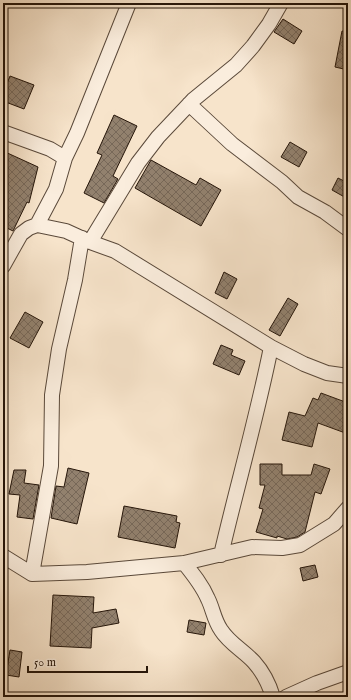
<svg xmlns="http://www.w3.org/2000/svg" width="351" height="700" font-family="'IM FELL English',serif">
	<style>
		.building { fill: url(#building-cross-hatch); stroke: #251509 }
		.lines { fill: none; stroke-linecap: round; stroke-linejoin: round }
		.minor-casing { stroke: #5a493a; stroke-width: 16 }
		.minor { stroke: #faeddd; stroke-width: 14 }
	</style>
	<defs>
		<pattern id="building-cross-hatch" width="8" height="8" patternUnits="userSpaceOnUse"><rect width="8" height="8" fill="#92816e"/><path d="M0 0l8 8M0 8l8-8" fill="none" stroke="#776859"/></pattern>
	</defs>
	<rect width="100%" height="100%" fill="#f7e4cb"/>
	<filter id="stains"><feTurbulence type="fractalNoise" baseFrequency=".005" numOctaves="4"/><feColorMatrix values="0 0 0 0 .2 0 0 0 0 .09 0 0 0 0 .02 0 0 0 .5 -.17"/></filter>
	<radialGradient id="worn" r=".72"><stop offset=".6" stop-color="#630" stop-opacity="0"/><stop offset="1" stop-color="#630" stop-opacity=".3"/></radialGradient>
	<path class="building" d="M283,19L302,31L294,44L274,32Z
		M342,31L348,32V70L335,67Z
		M10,76L34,85L24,109L3,101V94Z
		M114,115L137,126L113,176L118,179L104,203L84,193L102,155L97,153Z
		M290,142L307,152L299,167L281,157Z
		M3,151L38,167L29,203L27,202L13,231L3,226Z
		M151,160L196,185L200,178L221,190L201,226L135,188Z
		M338,178L348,183V199L332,190Z
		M224,272L237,279L227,299L215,293Z
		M288,298L298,304L280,336L269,330Z
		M25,312L43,322L29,348L10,338Z
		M221,345L233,350L231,355L245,361L239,375L213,364Z
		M321,393L348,403V434L318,423L312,447L282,440L289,412L305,416L313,398L318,400Z
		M260,464H282V475H311L314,464L330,469L321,494L315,492L305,532L297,537L287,539L277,536V538L256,532L263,509L259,508L265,485H260Z
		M68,468L89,473L77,524L51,518L56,486L64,487Z
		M14,470H26L24,483L39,485L33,519L17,517L20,495L9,494Z
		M124,506L177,516L176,522L180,523L175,548L118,537Z
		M315,565L318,577L303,581L300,568Z
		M53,595L94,597L93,613L116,609L119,623L92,628L91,648L50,646Z
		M189,620L206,623L204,635L187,632Z
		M10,650L22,652L19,677L6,675Z"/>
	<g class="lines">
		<defs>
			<path id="minor" d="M189,104L232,144L282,182L298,197L325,212L348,229
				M3,132L50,149L65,158
				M37,225L56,189L65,158L77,133L129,3
				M90,242L138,163L158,137L193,100L236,65L253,46L269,24L281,3
				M3,266L21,234L29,228L37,225L66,231L90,242L115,251L271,347L304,364L327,373L348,376
				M221,555C237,486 257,417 271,347
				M3,556L32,574L87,572L184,563L252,547L282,548L300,545L334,524L348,508
				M184,563C193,574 202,585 208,599C213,609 214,620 221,630C229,643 244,651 254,662C263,672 269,684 273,697
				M32,574L51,466L52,395L59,349L75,280L82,238
				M286,697L317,683L348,672"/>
		</defs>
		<use href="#minor" class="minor-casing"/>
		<use href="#minor" class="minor"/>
	</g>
	<rect width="351" height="700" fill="none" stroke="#f7e4cb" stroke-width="16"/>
	<rect x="4" y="4" width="343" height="692" fill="none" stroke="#251509" stroke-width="2"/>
	<rect x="8" y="8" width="335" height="684" fill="none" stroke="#251509"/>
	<path d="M28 666v6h119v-6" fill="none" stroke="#251509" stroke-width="2"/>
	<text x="34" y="666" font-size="12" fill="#251509" stroke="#faeddd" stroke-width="3" paint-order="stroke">50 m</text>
	<rect width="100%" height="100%" filter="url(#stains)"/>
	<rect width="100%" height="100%" fill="url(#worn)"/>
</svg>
